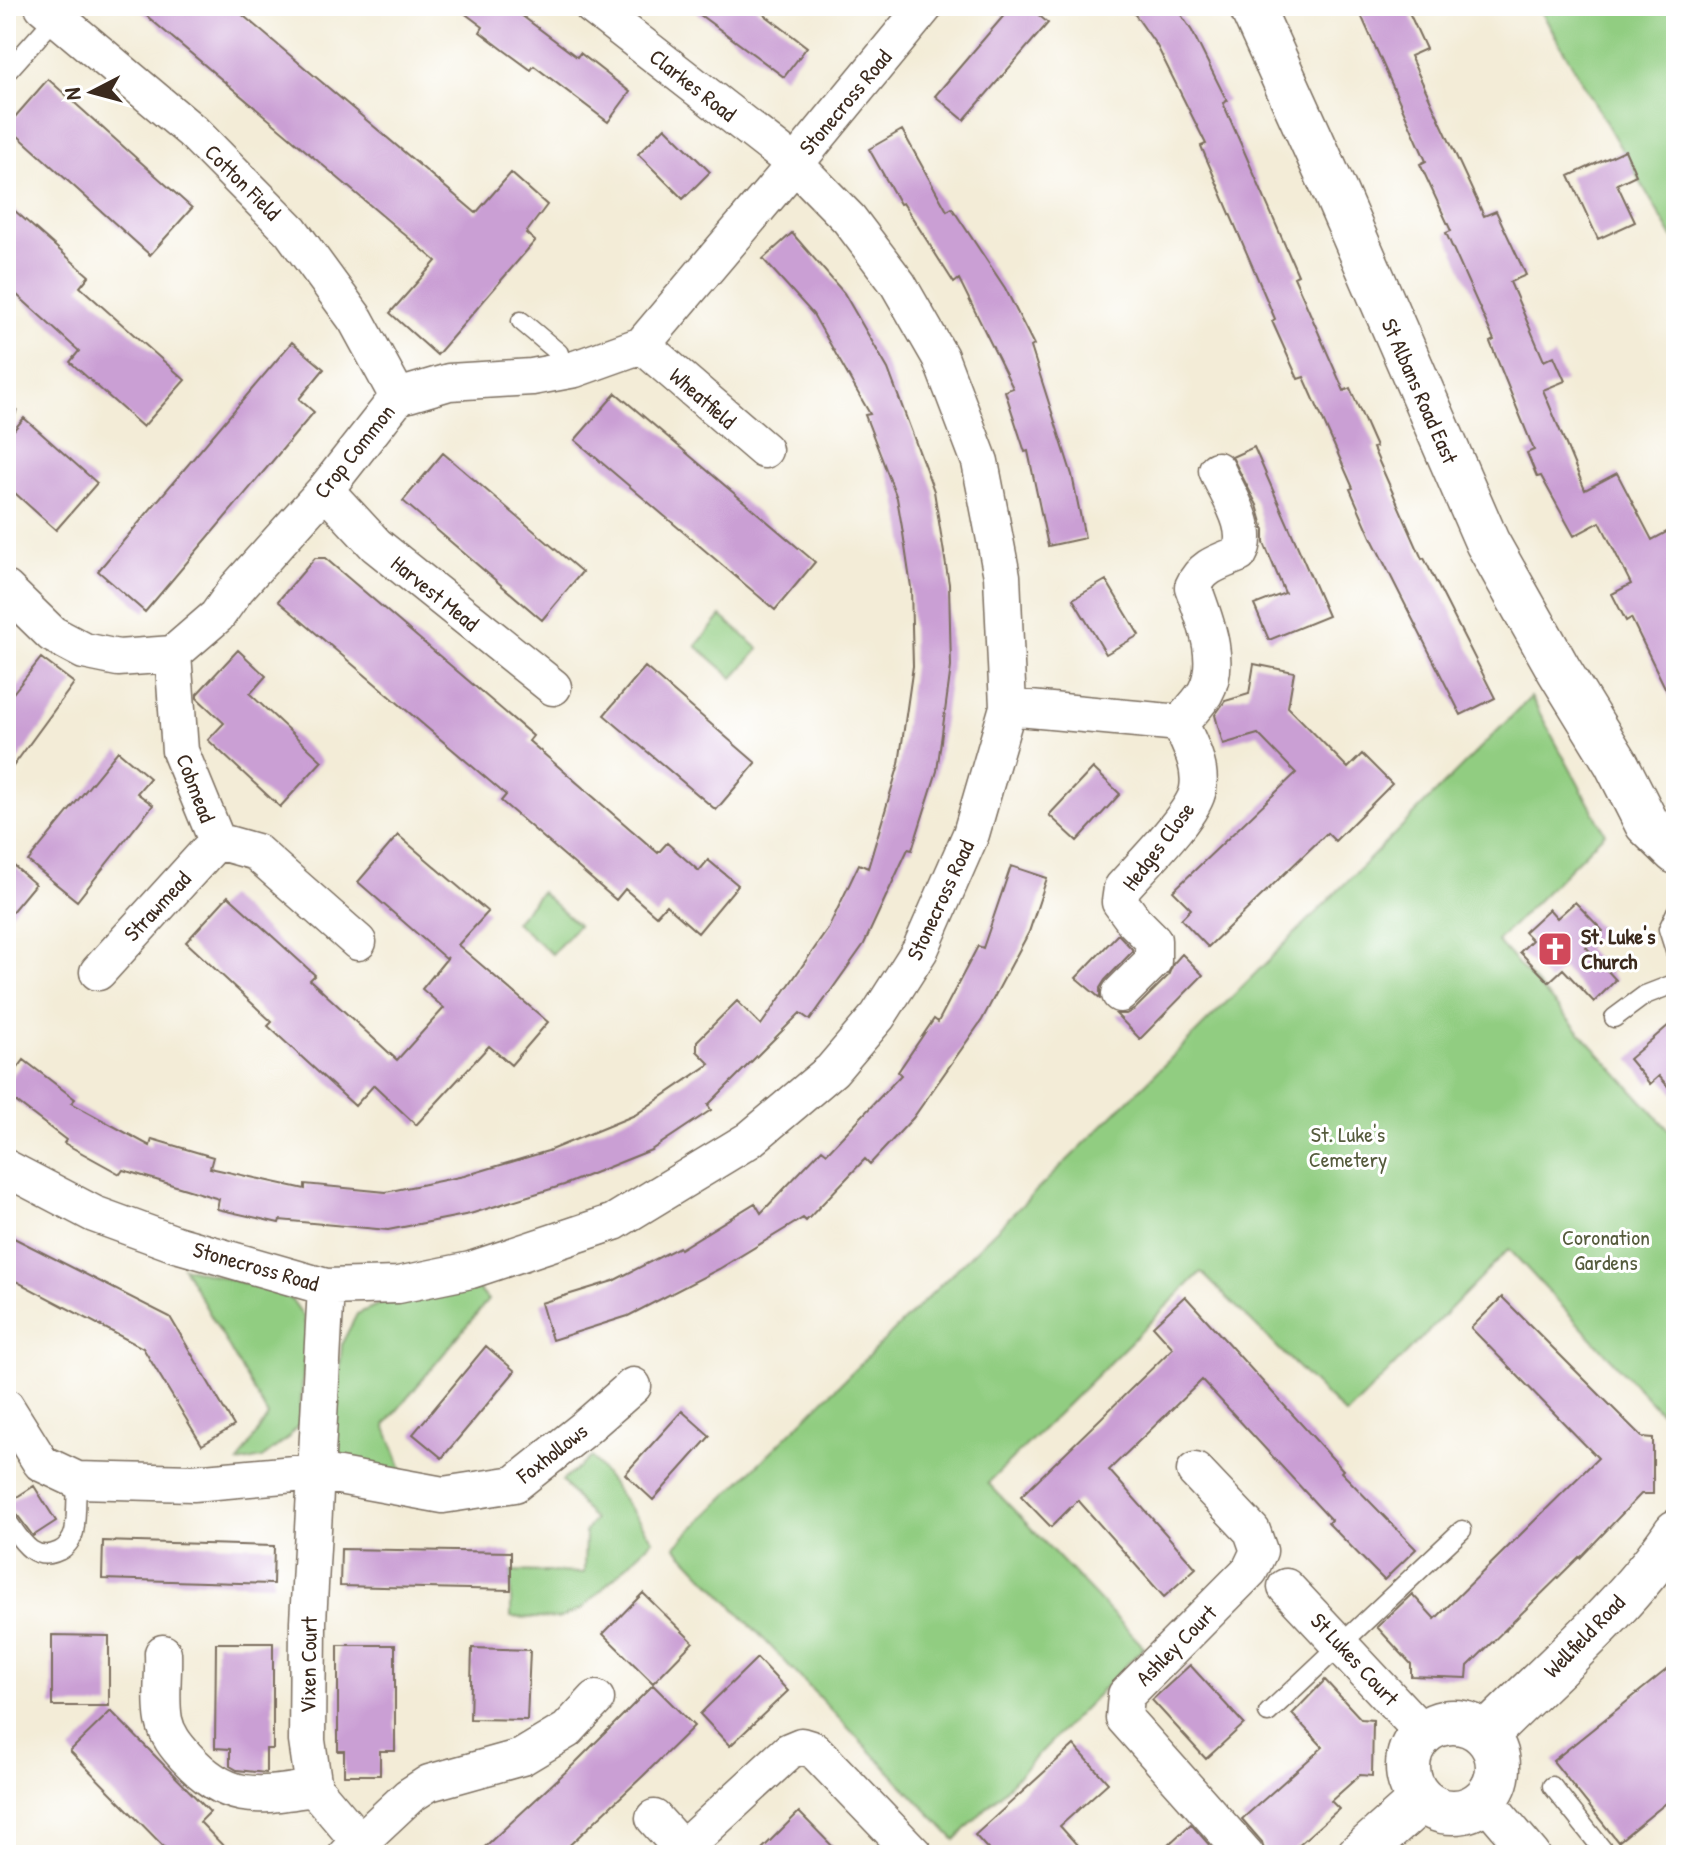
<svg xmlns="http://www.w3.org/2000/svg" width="1682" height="1861" font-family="'Patrick Hand',sans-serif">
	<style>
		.green { fill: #91cd81; stroke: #667c50; stroke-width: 2 }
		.building { fill: #ca9fd4 }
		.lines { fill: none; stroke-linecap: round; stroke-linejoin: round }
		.lane-casing { stroke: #7b6e5f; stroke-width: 21 }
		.street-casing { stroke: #7b6e5f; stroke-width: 39 }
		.secondary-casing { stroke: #7b6e5f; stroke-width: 47 }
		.lane { stroke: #fff; stroke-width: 18 }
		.street { stroke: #fff; stroke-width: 36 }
		.secondary { stroke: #fff; stroke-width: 44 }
		.labels { text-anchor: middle; stroke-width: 6; stroke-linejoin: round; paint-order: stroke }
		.street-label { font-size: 22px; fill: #3b2a1e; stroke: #fff }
		.poi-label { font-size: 22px; font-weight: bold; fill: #3b2a1e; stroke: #fff; text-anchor: start }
		.park-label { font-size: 22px; fill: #555b3c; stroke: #fff }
	</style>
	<rect width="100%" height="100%" fill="#fff"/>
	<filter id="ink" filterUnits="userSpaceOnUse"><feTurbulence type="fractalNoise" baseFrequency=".0125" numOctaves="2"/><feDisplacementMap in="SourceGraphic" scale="16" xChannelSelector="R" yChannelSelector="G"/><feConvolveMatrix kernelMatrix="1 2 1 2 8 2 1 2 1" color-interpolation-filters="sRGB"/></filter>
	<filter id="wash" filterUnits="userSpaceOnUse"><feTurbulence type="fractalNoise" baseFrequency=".006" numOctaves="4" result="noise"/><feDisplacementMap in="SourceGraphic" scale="32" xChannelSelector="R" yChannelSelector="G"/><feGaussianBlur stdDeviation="1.8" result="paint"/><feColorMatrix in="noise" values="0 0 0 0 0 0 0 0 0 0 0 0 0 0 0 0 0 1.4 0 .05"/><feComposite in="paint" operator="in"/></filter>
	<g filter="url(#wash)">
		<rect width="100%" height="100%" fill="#f3ecd7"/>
		<path class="green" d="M1538,6H1676V243Z
			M721,616L759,649L733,678L696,646Z
			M1531,697L1605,833L1497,941L1676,1138V1429L1509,1249L1346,1415L1201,1272L988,1483L1144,1647L955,1840L675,1546L1157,1072Z
			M541,892L578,925L552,954L515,922Z
			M183,1267L278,1292L292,1300L304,1317L306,1337L299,1424L289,1437L262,1458L238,1463L268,1416Z
			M476,1286L488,1300L385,1425L404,1474L342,1460L334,1436L342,1343L357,1314L377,1305Z
			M592,1457L653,1540L583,1608L559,1619L511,1617V1571L584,1573L585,1532L594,1520L562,1481Z"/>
		<g id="blocks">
			<path class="building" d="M135,6H232L476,213L511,173L547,205L526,233L535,241L437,355L390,313L436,261Z
				M455,6H509L577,57L580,53L630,92L608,122L534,66L531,70L505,51L480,32L483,27Z
				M688,6H753L807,47L784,77Z
				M1012,6H1028L1048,23L964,120L935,96Z
				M1129,6H1175L1192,31L1227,101L1223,103L1298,275L1294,277L1344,391L1350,388L1376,447L1373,448L1422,559L1424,558L1495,698L1461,715L1371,537L1350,489L1353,488L1304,377L1298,379L1272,321L1275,319L1201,146L1206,144L1157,46Z
				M1357,6H1406L1426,49L1410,56L1484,216L1496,211L1526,275L1510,282L1544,361L1554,356L1565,381L1543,390L1585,490L1617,473L1652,540L1676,527V710L1631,618L1626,621L1612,594L1631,584L1600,522L1574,536L1541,476L1537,477L1527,453L1534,450L1490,342L1494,340L1446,233L1451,231L1420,164L1426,161Z
				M48,79L192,208L150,255L7,126Z
				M665,127L710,172L683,199L638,154Z
				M902,130L947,211L952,208L1005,288L1034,345L1031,347L1072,475L1085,538L1048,546L1028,451L1025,452L1005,391L1013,388L959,279L954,283L903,203L900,204L869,149Z
				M1625,150L1636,175L1617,184L1635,222L1598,239L1569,176Z
				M6,203L89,276L80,287L185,380L143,427L70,362L79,351L6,285Z
				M792,233L844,293L888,369L934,491L949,584L951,667L937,771L912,850L908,849L864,944L810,1020L800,1013L708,1105L711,1110L651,1150L564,1185L470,1214L388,1230L280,1220L279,1223L217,1209L219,1199L123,1170L120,1174L64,1143L66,1140L6,1094V1084L24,1060L75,1099L71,1103L150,1146L152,1139L213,1157L210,1168L305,1189V1184L386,1192L464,1176L548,1151L635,1115L710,1064L697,1051V1041L737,1001L761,1025L828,929L859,864L868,868L899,764L913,666L911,587L903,533L897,498L865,415L870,414L813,314L763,259Z
				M292,342L324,369L299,399L314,412L145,612L98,571Z
				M616,393L815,562L775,610L575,440Z
				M24,418L97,483L56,530L6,485V439Z
				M1254,447L1328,616L1269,640L1254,605L1285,593L1264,543V530L1257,505L1232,457Z
				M443,453L582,572L542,620L403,501Z
				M315,558H325L533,736L529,741L658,853L667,843L699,871L708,860L738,885L698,933L666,905L656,916L625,889L616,900L501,801L506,795L278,601Z
				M1106,580L1139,635L1106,654L1073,599Z
				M238,650L266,676L250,694L322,761L280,807L208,740L224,723L197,698V694Z
				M41,658L74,683L6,776V702Z
				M1254,664L1294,672L1288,707L1348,768L1362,754L1392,784L1335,841L1327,833L1208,947L1181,919L1191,909L1173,891L1296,773L1258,734L1223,744L1215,715L1225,701L1249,694Z
				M645,667L756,763L716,810L604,715Z
				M118,751L150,778L137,793L153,805L77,901L28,861Z
				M1093,768L1120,794L1077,841L1049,815Z
				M398,835L488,912L458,945L548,1022L511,1065L489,1046L416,1125L374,1085L355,1106L268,1026L272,1022L186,942L228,896L315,975L310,980L397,1060L444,1008L422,989L448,957L446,959L358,882Z
				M6,859L35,884L6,919Z
				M1011,866L1047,878L1029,932L982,1020L913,1118L870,1164L865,1159L806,1221L803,1218L719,1269L628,1316L552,1340L541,1303L613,1281L679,1247L680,1249L755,1203L761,1213L822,1149L827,1153L901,1075L898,1072L934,1019L938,1022L978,946L983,948Z
				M1575,902L1603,931L1586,947L1616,980L1594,1002L1563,969L1549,982L1520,952L1532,940L1524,932L1549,909L1557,918Z
				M1118,934L1132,949V952L1105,980L1100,988V998L1076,978Z
				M1182,954L1203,975L1140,1039L1116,1014H1126L1135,1009L1168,976L1173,964Z
				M1676,1019V1096L1659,1076L1650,1084L1629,1059Z
				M6,1234L170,1317L234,1426L202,1445L143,1348L6,1276Z
				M1185,1296L1343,1470L1341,1472L1416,1549L1384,1580L1328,1523L1331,1520L1202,1380L1109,1470L1196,1568L1164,1597L1078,1500L1051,1527L1021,1496L1173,1348L1153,1326Z
				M1502,1297L1642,1437L1653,1438V1494H1641L1580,1558L1579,1557L1468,1666L1467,1678L1411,1676V1664L1377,1627L1412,1594L1435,1619L1598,1458L1471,1328Z
				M486,1346L515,1371L442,1458L413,1434Z
				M682,1411L710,1436L653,1500L625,1474Z
				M34,1486L56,1521L33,1536L15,1512L6,1507V1504Z
				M103,1541L274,1546L273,1584L102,1579Z
				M341,1549L511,1552V1590L340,1586Z
				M643,1593L693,1642L653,1683L603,1634Z
				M52,1635L109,1636V1706H52Z
				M216,1643H273V1749H266V1773L237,1770L230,1766V1749L215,1748Z
				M338,1645H395V1751H380V1775H344V1751H338Z
				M472,1648L530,1650L527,1720L470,1719Z
				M757,1658L788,1691L730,1746L700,1714Z
				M1676,1662V1795L1618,1842L1553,1761Z
				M1190,1665L1244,1724L1206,1759L1152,1700Z
				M1325,1680L1361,1719L1373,1720L1372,1776L1360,1775L1331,1801L1339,1809L1287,1855H1266L1262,1842L1242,1819L1323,1747L1292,1714Z
				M653,1685L694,1726L643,1776L559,1855H476L573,1765Z
				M111,1711L210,1812L200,1822L232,1855H172L70,1751Z
				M1074,1745L1108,1783L1060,1826L1086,1855H993L975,1835Z
				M799,1812L841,1855H756Z
				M1191,1824L1218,1855H1157Z"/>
		</g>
	</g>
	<g filter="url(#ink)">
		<use href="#blocks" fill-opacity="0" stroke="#7b6e5f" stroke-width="2"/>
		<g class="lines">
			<defs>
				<path id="lane" d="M6,73L56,17
					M521,321L559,353L562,372
					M6,409L7,410
					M1676,912L1668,929L1676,954
					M1614,1018L1645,995L1676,983
					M6,1519C20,1538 32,1564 59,1551C66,1548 72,1540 74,1532C77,1516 76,1497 77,1480
					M1268,1713L1462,1530
					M1552,1786L1607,1855"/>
				<path id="street" d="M43,6L193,132L291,231L356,320L398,397
					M642,345L764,450
					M325,490L376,545L553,687
					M6,589L52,634L84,651L118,658L173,654L217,616L237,588L325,490L398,397L449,382L532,377L575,369L642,345L795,164L592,6
					M173,654L180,751L217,841L256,852L358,942
					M1008,707L1180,723
					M98,972L217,841
					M1120,994L1153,961V940L1134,921L1120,902L1122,888C1141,866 1194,815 1198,789C1202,765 1189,744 1180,723C1188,714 1198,704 1205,693C1223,661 1204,618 1193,587C1202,566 1219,562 1239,554C1253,529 1227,494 1217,470
					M6,1168L94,1214L176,1244L326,1287L398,1285L471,1270L614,1222L749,1140L832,1070L878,1016L920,950L971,834L1008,707L1002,576L980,462L940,357L898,284L849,219L795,164L925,6
					M326,1287L308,1622L307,1741L314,1788L359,1841
					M6,1407L41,1463L77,1480L193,1483L317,1472L443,1495L515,1484L585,1428L633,1386
					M1195,1471L1252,1531L1259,1551L1250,1570L1126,1695L1124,1718L1246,1855
					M1286,1587L1422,1732
					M163,1653C164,1674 160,1699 164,1720C167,1735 176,1746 186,1757C228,1803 256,1797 314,1788
					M1485,1800L1532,1855
					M654,1818L682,1849
					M346,1855L409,1796L429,1783L522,1757L567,1730L596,1699
					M676,1855L789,1751L801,1746L814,1750L915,1855"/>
				<path id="secondary" d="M1251,6L1336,194L1487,542L1559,670L1616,763L1647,824L1676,852
					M1408 1767a45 45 0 1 1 90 0a45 45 0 1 1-90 0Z
					M1486,1735C1550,1671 1626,1607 1676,1532
					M1359,1855L1421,1800"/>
			</defs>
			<use href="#lane" class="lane-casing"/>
			<use href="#street" class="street-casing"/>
			<use href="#secondary" class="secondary-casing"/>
			<use href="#lane" class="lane"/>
			<use href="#street" class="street"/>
			<use href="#secondary" class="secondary"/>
		</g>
	</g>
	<defs>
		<symbol id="church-square" viewBox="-11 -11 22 22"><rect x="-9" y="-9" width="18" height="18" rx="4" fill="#d1495b" stroke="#fff"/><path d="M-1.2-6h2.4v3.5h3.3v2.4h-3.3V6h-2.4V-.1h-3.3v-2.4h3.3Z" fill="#fff"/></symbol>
	</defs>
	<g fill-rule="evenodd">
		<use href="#church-square" x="1535" y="929" width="40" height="40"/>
	</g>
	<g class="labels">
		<g class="street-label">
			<text transform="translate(693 85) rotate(38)" y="8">Clarkes Road</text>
			<text transform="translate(845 102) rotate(-50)" y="8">Stonecross Road</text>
			<text transform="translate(243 182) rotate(45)" y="8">Cotton Field</text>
			<text transform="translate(1420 391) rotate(66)" y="8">St Albans Road East</text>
			<text transform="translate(703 398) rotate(41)" y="8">Wheatfield</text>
			<text transform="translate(354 451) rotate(-51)" y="8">Crop Common</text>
			<text transform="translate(435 593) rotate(39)" y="8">Harvest Mead</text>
			<text transform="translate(196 788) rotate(69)" y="8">Cobmead</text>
			<text transform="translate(1158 846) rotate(-53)" y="8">Hedges Close</text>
			<text transform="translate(940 900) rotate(-65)" y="8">Stonecross Road</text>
			<text transform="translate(157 906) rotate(-47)" y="8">Strawmead</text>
			<text transform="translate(256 1266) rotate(16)" y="8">Stonecross Road</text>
			<text transform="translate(552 1453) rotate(-38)" y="8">Foxhollows</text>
			<text transform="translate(1584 1636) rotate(-46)" y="8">Wellfield Road</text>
			<text transform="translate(1176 1645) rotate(-45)" y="8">Ashley Court</text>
			<text transform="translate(1355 1659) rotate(47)" y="8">St Lukes Court</text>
			<text transform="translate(308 1665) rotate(-89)" y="8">Vixen Court</text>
		</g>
		<g class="poi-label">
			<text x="1581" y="944">St. Luke's<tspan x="1581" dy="25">Church</tspan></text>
		</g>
		<g class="park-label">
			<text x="1348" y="1142">St. Luke's<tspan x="1348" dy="25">Cemetery</tspan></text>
			<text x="1606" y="1245">Coronation<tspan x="1606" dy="25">Gardens</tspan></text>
		</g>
	</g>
	<rect width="1682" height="1861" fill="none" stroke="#fff" stroke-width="32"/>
	<g transform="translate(92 92) rotate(264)" stroke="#ffffff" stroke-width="6" paint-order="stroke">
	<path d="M0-6L14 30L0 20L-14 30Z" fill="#3b2a1e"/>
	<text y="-12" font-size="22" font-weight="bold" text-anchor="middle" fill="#3b2a1e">N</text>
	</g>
</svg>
